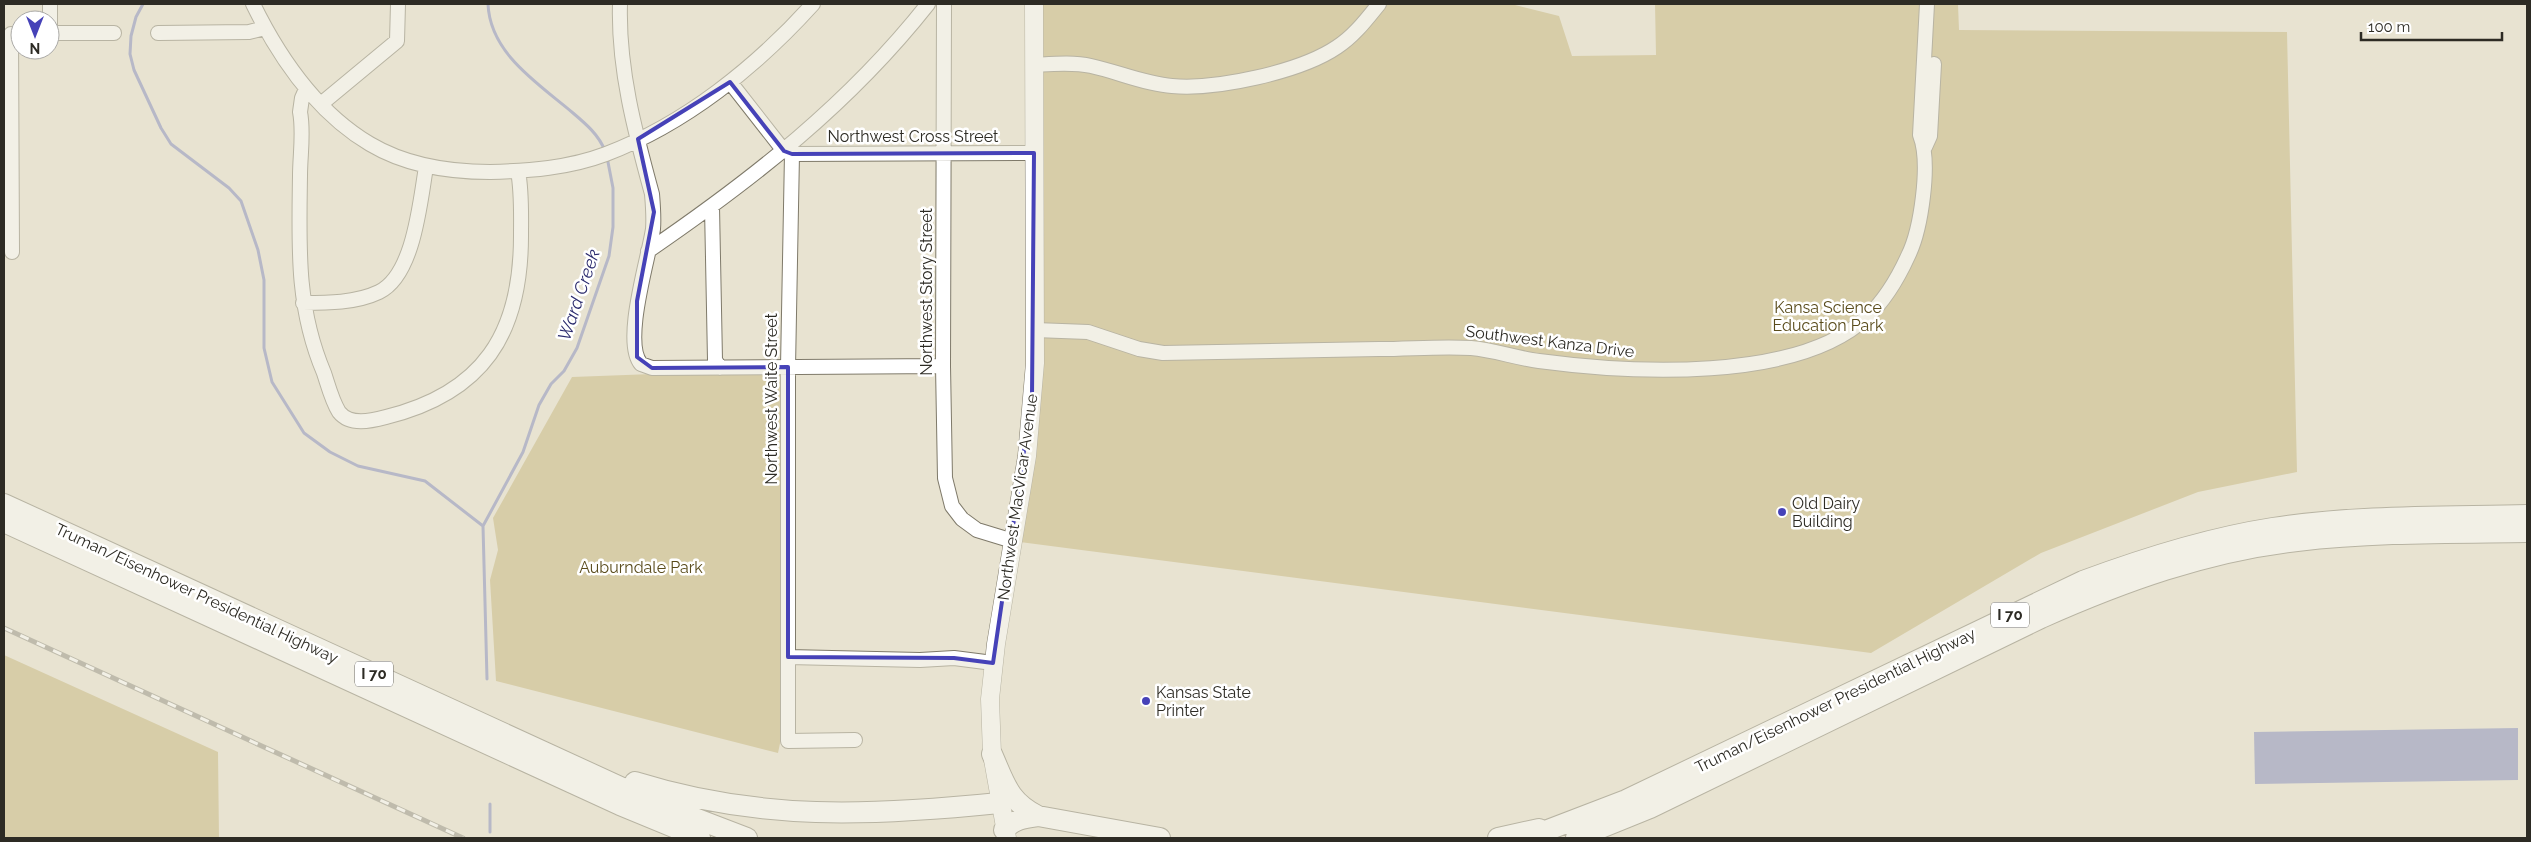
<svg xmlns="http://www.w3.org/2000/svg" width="2531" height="842" font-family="Raleway,sans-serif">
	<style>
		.green { fill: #c4b177 }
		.water { fill: #7c83bb }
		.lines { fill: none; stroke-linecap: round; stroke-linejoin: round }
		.stream { stroke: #7c83bb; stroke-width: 3 }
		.minor-casing { stroke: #7f7a6a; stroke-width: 16 }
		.major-casing { stroke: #7f7a6a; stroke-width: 19 }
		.highway-casing { stroke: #7f7a6a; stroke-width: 22 }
		.minor { stroke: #fff; stroke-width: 14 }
		.major { stroke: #fff; stroke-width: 18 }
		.highway { stroke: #fff; stroke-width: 20 }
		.rail-casing { stroke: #8f8b7f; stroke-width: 5 }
		.rail { stroke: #fff; stroke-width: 3; stroke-dasharray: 9; stroke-linecap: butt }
		.marked { fill: none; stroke: #4642b8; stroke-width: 4; stroke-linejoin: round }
		.poi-dot { fill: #4642b8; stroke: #fff; stroke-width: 2 }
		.labels { text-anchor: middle; stroke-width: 5; stroke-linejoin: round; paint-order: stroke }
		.shield { fill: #fff; stroke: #6c6b66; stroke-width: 1 }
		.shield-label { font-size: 15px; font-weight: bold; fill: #2d2b24 }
		.street-label { font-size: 16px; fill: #2d2b24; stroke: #fff }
		.park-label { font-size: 16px; fill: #594b1b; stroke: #fff }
		.poi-label { font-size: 16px; fill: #2d2b24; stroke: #fff; text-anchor: start }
		.water-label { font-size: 18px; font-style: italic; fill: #2a2a6d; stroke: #fff }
	</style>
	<rect width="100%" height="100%" fill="#e8e3d1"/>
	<path class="green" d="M1035,4H1511L1559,16L1572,56L1656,55L1655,4H1958L1959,30L2287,32L2297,472L2198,492L2041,553L1871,653L1013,541L1035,330Z
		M706,372L781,373L785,526L784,724L778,753L496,681L490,580L498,550L493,518L572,377Z
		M4,655L218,752L219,838H4Z"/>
	<path class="water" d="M2518,728V780L2255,784L2254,732Z"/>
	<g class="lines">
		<path class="stream" d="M143,4L136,17L131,36L130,54L134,70L161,128L171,144L229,188L241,201L258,250L264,280V348L272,382L304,433L330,452L358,466L425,481L483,526
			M488,4C490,54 539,84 573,113C586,124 599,135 605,151
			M487,679L483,526L523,452L539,405L551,384L564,371L577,348L609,256L613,227V188L607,157
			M490,804V832"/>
		<defs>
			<path id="minor" d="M253,4C280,59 316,112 370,144C407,166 449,172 490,172C529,171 569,168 606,154C685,124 756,67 813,4
				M620,4C618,68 635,132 652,194C653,206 654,217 653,229C649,257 622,342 641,364L652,368L943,366
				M944,4L943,366L945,478L952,506L962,519L977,530L1013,541
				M50,33H114
				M50,33V4
				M158,33L249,32L265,28
				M11,34L12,252
				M1034,65C1053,64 1073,62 1091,66C1119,72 1144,84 1172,86C1216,90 1300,72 1337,47C1354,36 1366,20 1379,4
				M730,82L784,151L792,154L1034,153
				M306,89L302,98L300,112C304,132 300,155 300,176C299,246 296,307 324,373C328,385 332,401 339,412C350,426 371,421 386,417C483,393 521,334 521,236C521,214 522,193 518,171
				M321,104L397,41L398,4
				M1925,147L1930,136L1934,64
				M792,154L788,367V741L855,740
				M712,207L715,360L720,368
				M648,251C753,179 849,104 928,4
				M303,303C327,303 356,303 379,292C414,275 420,202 426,167
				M1035,330L1088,332L1139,349L1163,353C1235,351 1307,350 1379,349C1410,349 1441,346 1471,348C1494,350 1516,358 1539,361C1629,373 1797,383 1867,317C1885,300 1898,278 1908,256C1921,230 1931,163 1920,135L1927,4
				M788,657L920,660L954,658L993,663"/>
			<path id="major" d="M1007,838L992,754L990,699L996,644L1027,456L1035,363L1034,4"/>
			<path id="highway" d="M4,504L653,802L747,838
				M4,522L620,805L700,838
				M992,754C1005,783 1008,801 1038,816L1160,838
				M635,782C760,821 871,816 999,803
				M1004,830C1014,819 1024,818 1038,816
				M1498,838L1539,829
				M1527,838L1626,800L2083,581C2145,558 2208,538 2273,528C2357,515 2443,517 2527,515
				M1576,838L1650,808L2041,618C2122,582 2207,551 2297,541C2373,532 2451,533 2527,532"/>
		</defs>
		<use href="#minor" class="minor-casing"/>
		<use href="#major" class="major-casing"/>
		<use href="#highway" class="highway-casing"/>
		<use href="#minor" class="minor"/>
		<use href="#major" class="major"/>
		<use href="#highway" class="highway"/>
		<defs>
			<path id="rail" d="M4,628L463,838"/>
		</defs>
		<use href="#rail" class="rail-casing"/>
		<use href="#rail" class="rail"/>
	</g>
	<path d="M0 0H2531V842H0ZM730,82L784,151L792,154L1034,153L1032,396L993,663L954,658L788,657V367L652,368L637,357V301L654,212L638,139Z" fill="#e8e3d1" fill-opacity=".55" fill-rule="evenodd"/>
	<path class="marked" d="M730,82L784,151L792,154L1034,153L1032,396L993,663L954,658L788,657V367L652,368L637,357V301L654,212L638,139Z"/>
	<g class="poi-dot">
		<circle cx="1782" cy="512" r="5"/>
		<circle cx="1146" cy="701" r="5"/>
	</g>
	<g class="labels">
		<g class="shield">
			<rect x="1991" y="602.5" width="38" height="25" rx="4"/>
			<rect x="355" y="661.5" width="38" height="25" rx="4"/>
		</g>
		<g class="shield-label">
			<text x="2010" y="620">I 70</text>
			<text x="374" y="679">I 70</text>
		</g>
		<g class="street-label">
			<text x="913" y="142">Northwest Cross Street</text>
			<text transform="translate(926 292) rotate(-90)" y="6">Northwest Story Street</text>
			<text transform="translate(1550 341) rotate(7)" y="6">Southwest Kanza Drive</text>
			<text transform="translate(771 399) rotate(-90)" y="6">Northwest Waite Street</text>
			<text transform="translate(1017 497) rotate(-82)" y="6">Northwest MacVicar Avenue</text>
			<text transform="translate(197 593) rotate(25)" y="6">Truman/Eisenhower Presidential Highway</text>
			<text transform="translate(1835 700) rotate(-26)" y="6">Truman/Eisenhower Presidential Highway</text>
		</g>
		<g class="park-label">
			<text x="1828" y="313">Kansa Science<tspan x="1828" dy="18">Education Park</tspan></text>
			<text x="641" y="573">Auburndale Park</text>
		</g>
		<g class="poi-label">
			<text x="1792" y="509">Old Dairy<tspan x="1792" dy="18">Building</tspan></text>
			<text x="1156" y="698">Kansas State<tspan x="1156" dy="18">Printer</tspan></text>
		</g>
		<g class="water-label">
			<text transform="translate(579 295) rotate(-71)" y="6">Ward Creek</text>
		</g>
	</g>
	<rect width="2531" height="842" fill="none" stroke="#2d2b24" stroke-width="10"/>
	<g transform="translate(35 35) rotate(180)"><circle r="24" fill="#ffffff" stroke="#abaaa7"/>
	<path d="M0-4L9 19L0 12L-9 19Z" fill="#4642b8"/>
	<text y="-8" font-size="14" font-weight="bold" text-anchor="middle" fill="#2d2b24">N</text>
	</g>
	<path d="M2361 32v8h141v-8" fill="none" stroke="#2d2b24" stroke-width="2.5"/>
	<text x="2368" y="32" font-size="15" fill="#2d2b24" stroke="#ffffff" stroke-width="4" paint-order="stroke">100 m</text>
</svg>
